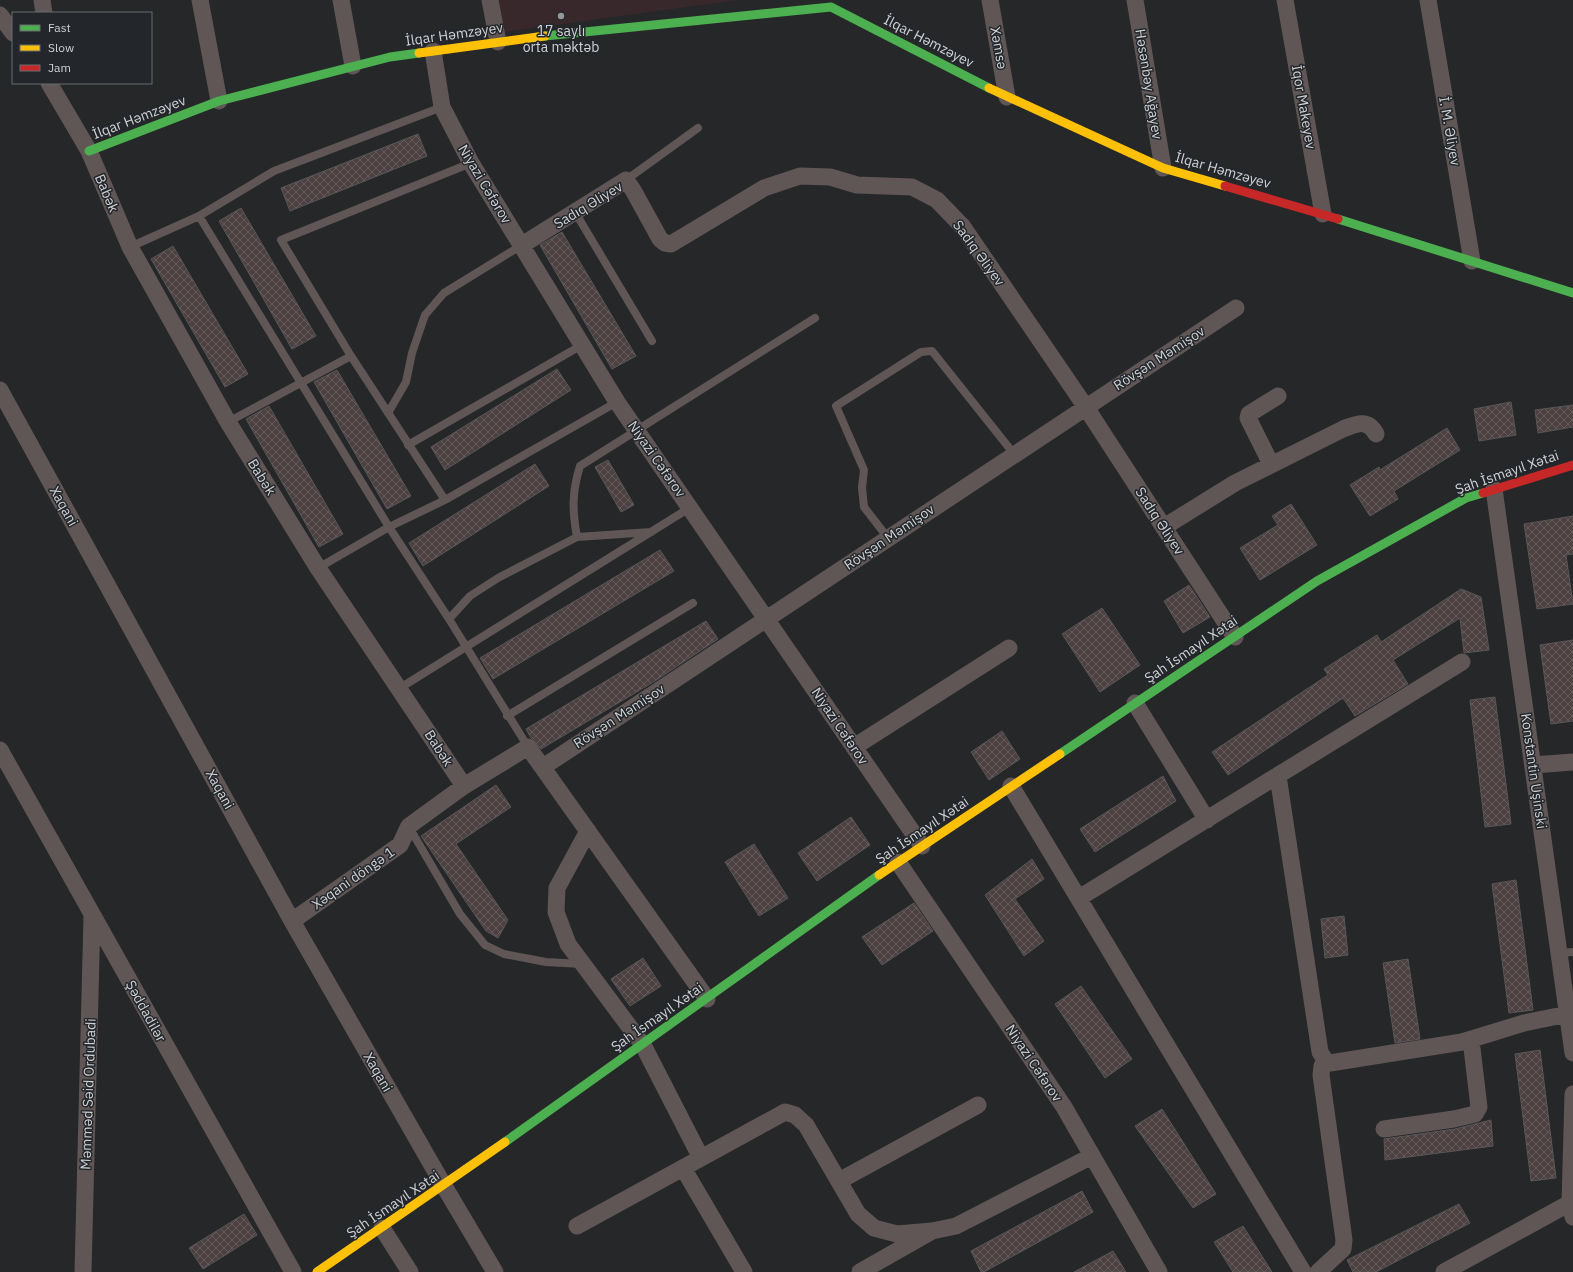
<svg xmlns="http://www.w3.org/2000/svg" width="1573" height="1272" font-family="'IBM Plex Sans',sans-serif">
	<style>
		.education { fill: #38282b }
		.building { fill: url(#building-cross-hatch); stroke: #585758 }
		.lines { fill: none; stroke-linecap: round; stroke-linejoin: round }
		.lane { stroke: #605656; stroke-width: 8 }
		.street { stroke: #605656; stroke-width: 17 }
		.fast { stroke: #4caf50; stroke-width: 9 }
		.slow { stroke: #ffc107; stroke-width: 9 }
		.jam { stroke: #c62828; stroke-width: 9 }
		.poi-dot { fill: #949799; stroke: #23272b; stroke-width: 1.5 }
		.labels { text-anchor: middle; stroke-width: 3; stroke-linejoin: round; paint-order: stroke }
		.poi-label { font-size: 14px; fill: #d0d3d6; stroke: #23272b }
		.street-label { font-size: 14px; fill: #d0d3d6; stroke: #23272b }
	</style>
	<defs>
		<pattern id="building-cross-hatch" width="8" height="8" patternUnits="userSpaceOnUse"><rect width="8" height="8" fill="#4d4041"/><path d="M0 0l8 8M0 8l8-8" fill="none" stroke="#665b5c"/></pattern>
	</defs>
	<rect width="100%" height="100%" fill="#252729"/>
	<path class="education" d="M499,0H738L504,32Z"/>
	<path class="building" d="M418,134L427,156L290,211L281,188Z
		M241,208L316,336L292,349L219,221Z
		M562,232L636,356L612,369L540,245Z
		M173,246L248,374L225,387L151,259Z
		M557,369L571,390L445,470L431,447Z
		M337,370L411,496L387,509L314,382Z
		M1511,402L1516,435L1479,441L1474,409Z
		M1573,405V427L1538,433L1535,410Z
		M269,406L343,534L319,547L246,419Z
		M1447,428L1460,450L1394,491L1398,499L1370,516L1350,485L1379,467L1380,470Z
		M608,460L634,505L621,512L595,467Z
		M535,464L549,486L423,566L409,543Z
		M1291,504L1317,545L1260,580L1240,548L1278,525L1272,516Z
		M1573,516V554L1566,555L1573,604L1537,609L1524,524Z
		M660,550L674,571L493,679L480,658Z
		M1189,585L1210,617L1183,633L1164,601Z
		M1461,589L1481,597L1489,650L1464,653L1460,618L1393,660L1408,684L1355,716L1343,698L1228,775L1212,752L1328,675L1324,669L1377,635L1381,642Z
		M1102,608L1140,665L1100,692L1062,634Z
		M706,621L718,639L655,681L541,749L531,738L526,729Z
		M1573,640V721L1551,724L1540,645Z
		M1495,697L1511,824L1485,827L1470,700Z
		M1002,731L1020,759L989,780L971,752Z
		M1163,776L1176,801L1095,852L1080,829Z
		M496,785L511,807L456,844L508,920L498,938L486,931L421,836Z
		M851,817L870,845L817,881L798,853Z
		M754,844L788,898L759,916L725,862Z
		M1032,859L1044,879L1015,899L1044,941L1024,956L985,895Z
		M1516,880L1533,1010L1509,1013L1492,884Z
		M914,903L933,931L882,965L862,937Z
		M1344,916L1348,955L1325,958L1321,919Z
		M643,958L661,986L630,1006L611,979Z
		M1408,959L1420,1039L1395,1043L1383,963Z
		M1081,986L1132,1059L1105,1078L1055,1004Z
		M1540,1050L1556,1178L1531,1181L1515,1054Z
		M1162,1109L1216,1194L1193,1208L1135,1126Z
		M1491,1120L1493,1146L1385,1160L1384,1139L1455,1129Z
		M1082,1191L1093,1212L984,1272H981L971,1251Z
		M1459,1204L1470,1223L1376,1272H1353L1347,1260Z
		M244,1214L257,1235L203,1269L189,1248Z
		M1243,1226L1272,1272H1233L1214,1242Z
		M1113,1251L1126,1272H1074Z"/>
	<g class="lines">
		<path class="lane" d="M626,180L698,128
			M575,212L652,341
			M199,216L389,527L449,619L528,747
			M130,247L199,216L274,171L442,107
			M388,413L406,382L412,353L425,315L444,293L522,245
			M228,422L351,356
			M408,445L582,345
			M445,500L351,356L281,240L471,163
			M577,537C572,510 572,492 580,466L815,318
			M888,538L864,507L862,488L864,470L836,406L921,352L932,351L1014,454
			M318,568L389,527L445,500L617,402
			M449,619L470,596L498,578L577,537L651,532
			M400,688L691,507
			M507,716L693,603
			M409,827L460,914L485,945L504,954L546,962L582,964
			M1559,953L1573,952"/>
		<path class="street" d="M42,0L44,13
			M200,0L219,101
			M341,0L353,66
			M490,0L498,42
			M990,0L1007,97
			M1135,0L1163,168
			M1285,0L1323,214
			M1428,0L1472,261
			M0,15L13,33
			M433,51L442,107L471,163L617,402L922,846
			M49,83L89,151L130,247L228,422L318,568L464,786
			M522,245L626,180L633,190L660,239L665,243L671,244L764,188L800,176L830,177L857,185L912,187L937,200L963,227L1085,406L1235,637
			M0,390L292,921L444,1186L495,1272
			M1271,464L1248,418L1249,414L1278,396
			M1494,489L1573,1053
			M1164,527L1235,483L1343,429C1356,424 1368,418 1376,434
			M1135,703L1207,820
			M854,747L1009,648
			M0,750L293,1272
			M1533,765L1573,762
			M543,767L1236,308
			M1278,776L1320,1052L1325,1060L1330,1063L1462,1042L1524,1023L1568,1014
			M1011,786L1303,1272
			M588,831L557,888L556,912L568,944L643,1045L701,1158
			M898,862L1064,1107L1159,1272
			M1079,898L1462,662
			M292,921L400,845L409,826L464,786L528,747L707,999
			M1573,1094L1570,1203L1573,1217
			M1384,1129L1454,1119L1475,1114L1479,1107L1471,1040
			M683,1168L744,1272
			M839,1181L978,1105
			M577,1226L785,1112L795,1115L806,1125L858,1214L874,1228L897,1234L932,1231
			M382,1228L410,1272
			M83,1272L92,916
			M860,1272L932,1231L956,1226L1092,1156
			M1318,1272L1343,1249L1344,1240L1321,1075L1322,1066L1325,1060
			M1444,1272L1570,1203"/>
		<path class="fast" d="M545,36L831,7L989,88
			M89,151L219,101L390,57L419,53
			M1338,219L1573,293
			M1060,754L1317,581L1466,498L1483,493
			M505,1142L879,875"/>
		<path class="slow" d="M419,53L545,36
			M989,88L1163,168L1225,186
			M879,875L1060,754
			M317,1272L505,1142"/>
		<path class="jam" d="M1225,186L1338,219
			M1483,493L1573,465"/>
	</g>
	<circle class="poi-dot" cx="561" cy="16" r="4"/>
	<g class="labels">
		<g class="poi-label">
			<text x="561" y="36">17 saylı<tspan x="561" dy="16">orta məktəb</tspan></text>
		</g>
		<g class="street-label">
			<text transform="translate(454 34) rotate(-8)" y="5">İlqar Həmzəyev</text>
			<text transform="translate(929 41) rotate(27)" y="5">İlqar Həmzəyev</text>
			<text transform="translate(999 48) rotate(80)" y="5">Xəmsə</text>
			<text transform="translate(1149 84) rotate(81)" y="5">Həsənbəy Ağayev</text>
			<text transform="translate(1304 107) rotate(80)" y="5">İqor Makeyev</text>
			<text transform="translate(139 117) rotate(-21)" y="5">İlqar Həmzəyev</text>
			<text transform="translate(1450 131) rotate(80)" y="5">İ. M. Əliyev</text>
			<text transform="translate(1223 170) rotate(16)" y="5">İlqar Həmzəyev</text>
			<text transform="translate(485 184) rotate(59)" y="5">Niyazi Cəfərov</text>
			<text transform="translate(107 193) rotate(67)" y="5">Babək</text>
			<text transform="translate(588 205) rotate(-31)" y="5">Sadıq Əliyev</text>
			<text transform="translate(979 253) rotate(54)" y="5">Sadıq Əliyev</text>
			<text transform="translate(1159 358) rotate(-33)" y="5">Rövşən Məmişov</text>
			<text transform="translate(657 459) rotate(55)" y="5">Niyazi Cəfərov</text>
			<text transform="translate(1507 472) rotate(-19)" y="5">Şah İsmayıl Xətai</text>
			<text transform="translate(262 477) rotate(58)" y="5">Babək</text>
			<text transform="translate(64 506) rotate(61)" y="5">Xaqani</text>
			<text transform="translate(1160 521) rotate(57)" y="5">Sadıq Əliyev</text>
			<text transform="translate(889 537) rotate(-34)" y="5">Rövşən Məmişov</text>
			<text transform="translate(1191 649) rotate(-34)" y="5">Şah İsmayıl Xətai</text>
			<text transform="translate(619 716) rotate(-33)" y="5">Rövşən Məmişov</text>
			<text transform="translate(840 726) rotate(56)" y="5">Niyazi Cəfərov</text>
			<text transform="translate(439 748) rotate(57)" y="5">Babək</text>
			<text transform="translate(1534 771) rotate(82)" y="5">Konstantin Uşinski</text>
			<text transform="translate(220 789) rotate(61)" y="5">Xaqani</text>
			<text transform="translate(922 830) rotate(-34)" y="5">Şah İsmayıl Xətai</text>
			<text transform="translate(353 878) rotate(-35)" y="5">Xəqani döngə 1</text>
			<text transform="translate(146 1011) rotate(61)" y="5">Şəddadilər</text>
			<text transform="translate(657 1017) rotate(-35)" y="5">Şah İsmayıl Xətai</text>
			<text transform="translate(1034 1063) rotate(56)" y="5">Niyazi Cəfərov</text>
			<text transform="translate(378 1072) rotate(60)" y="5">Xaqani</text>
			<text transform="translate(88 1094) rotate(-88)" y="5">Məmməd Səid Ordubadi</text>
			<text transform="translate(393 1204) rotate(-34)" y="5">Şah İsmayıl Xətai</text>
		</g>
	</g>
	<rect x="12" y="12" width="140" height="72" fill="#23272b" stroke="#686c6f"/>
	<rect x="20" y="25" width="20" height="6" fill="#4caf50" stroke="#686c6f"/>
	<text x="48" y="32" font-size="12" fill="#d0d3d6">Fast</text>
	<rect x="20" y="45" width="20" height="6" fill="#ffc107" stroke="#686c6f"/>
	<text x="48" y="52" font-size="12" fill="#d0d3d6">Slow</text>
	<rect x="20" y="65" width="20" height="6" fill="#c62828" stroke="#686c6f"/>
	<text x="48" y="72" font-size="12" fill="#d0d3d6">Jam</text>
</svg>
